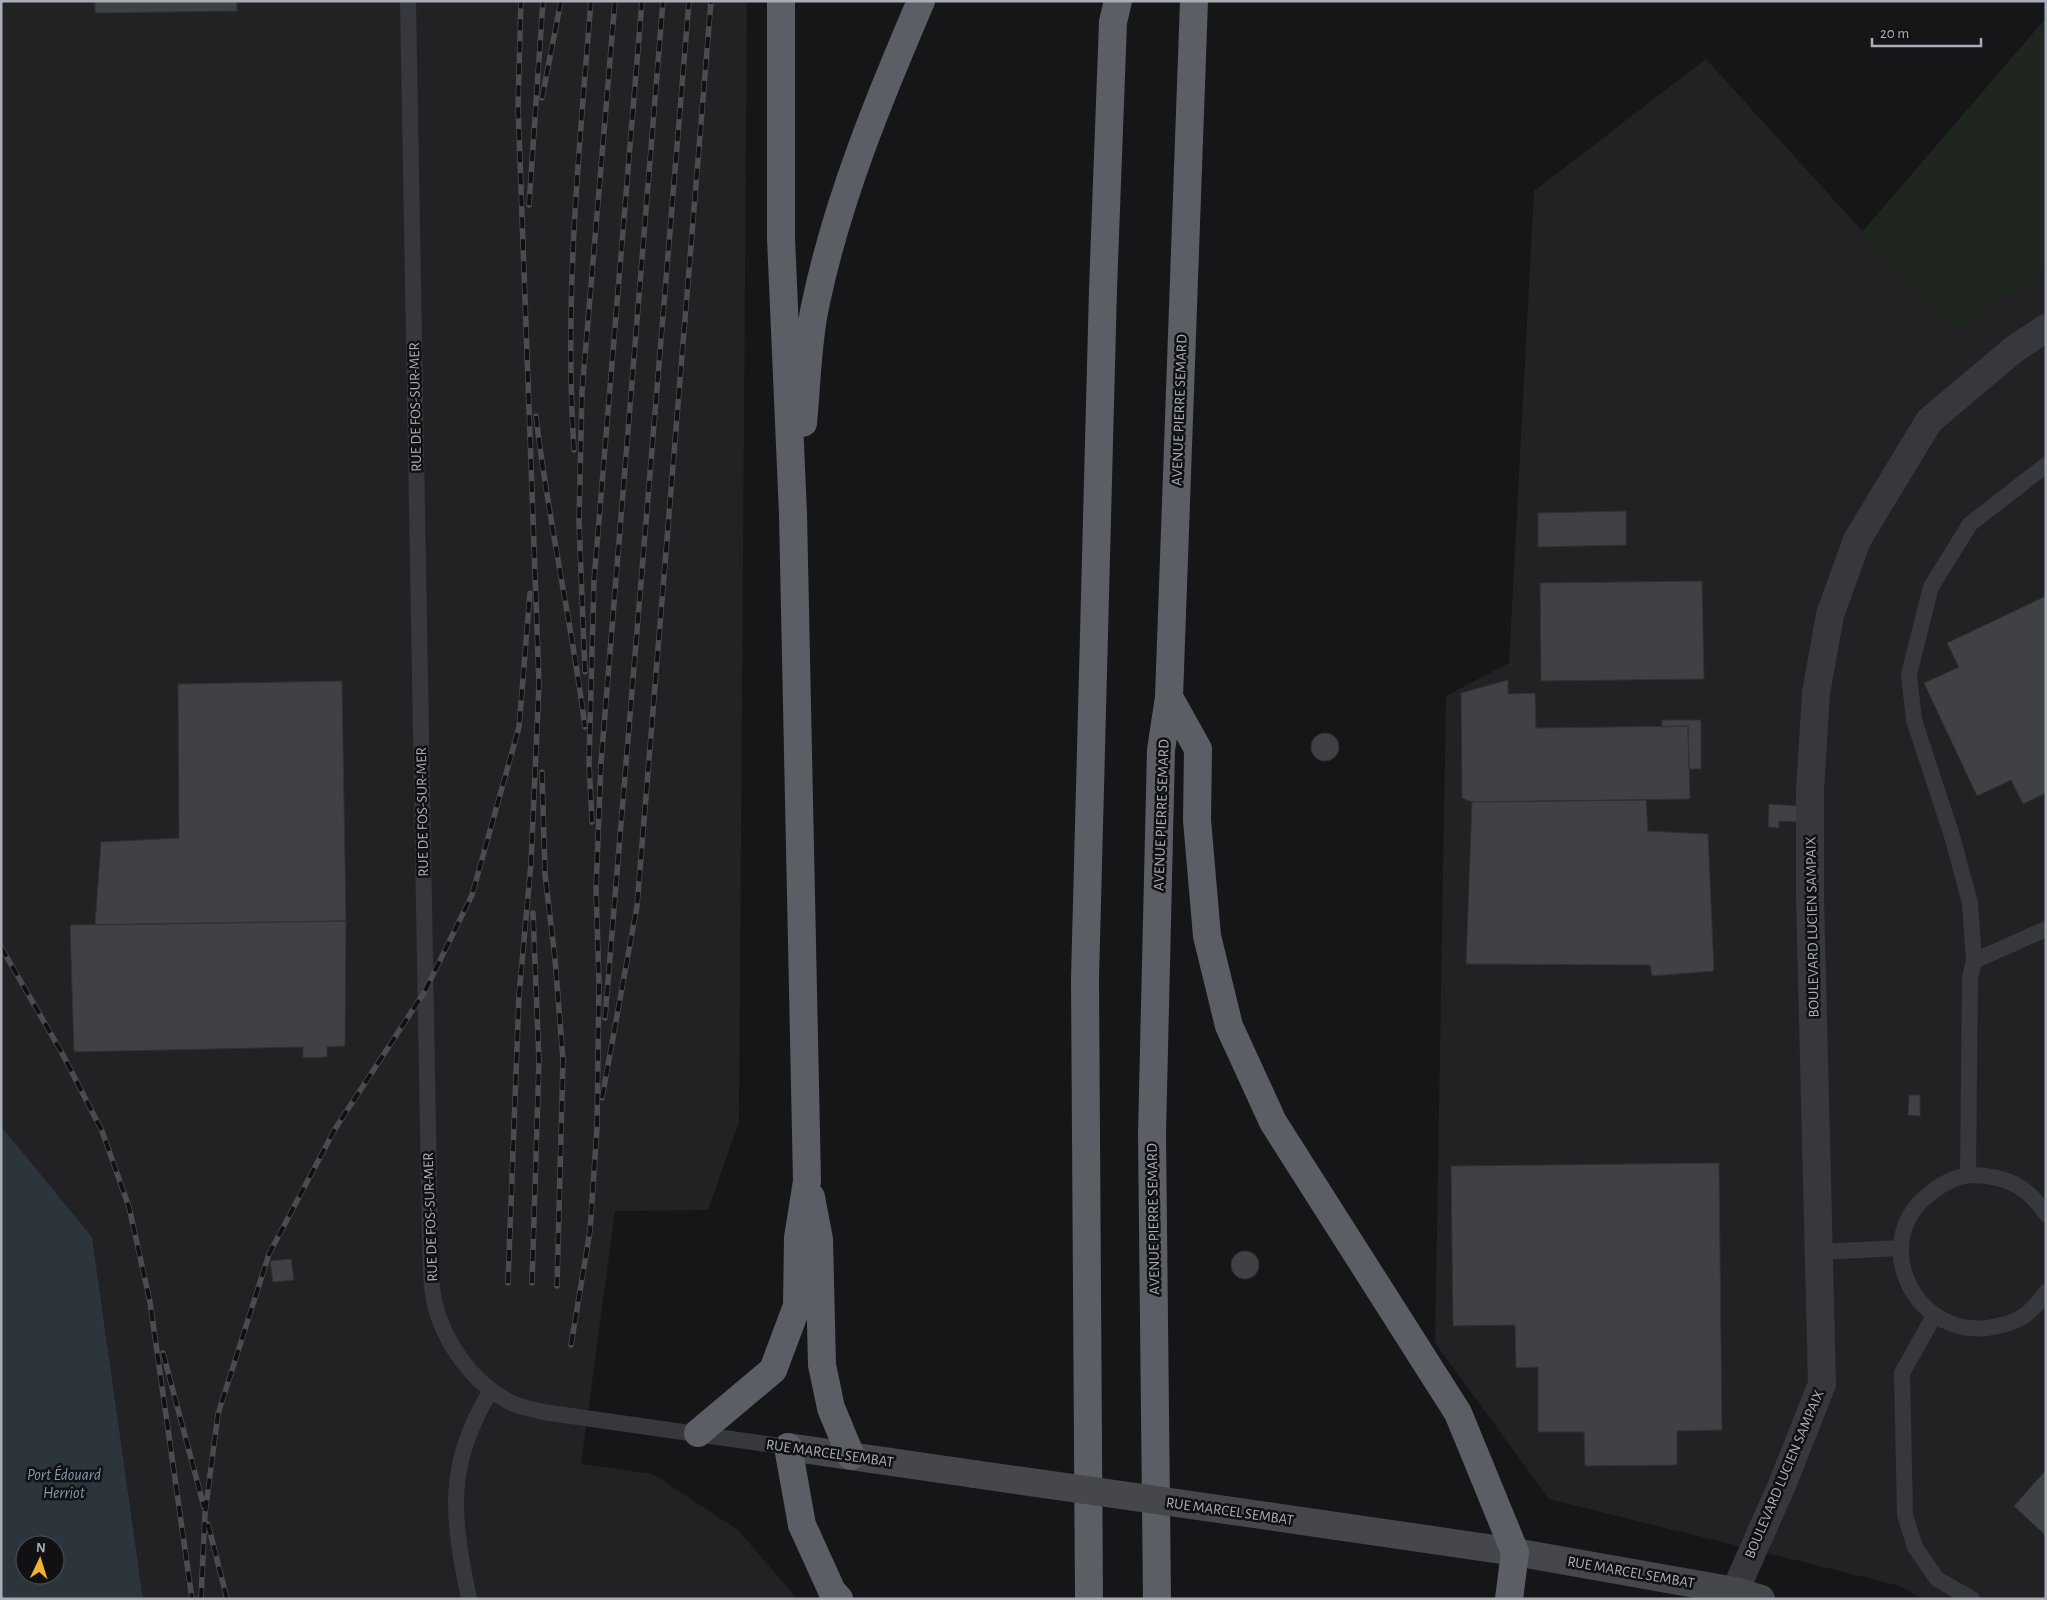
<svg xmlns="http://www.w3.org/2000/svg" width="2047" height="1600" font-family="'Alegreya Sans',sans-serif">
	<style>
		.built { fill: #222225 }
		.green { fill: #1e261f }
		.water { fill: #2c353c; fill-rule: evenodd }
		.building { fill: #404145; stroke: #303034 }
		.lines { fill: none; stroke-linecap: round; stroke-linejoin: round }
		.service { stroke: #37383d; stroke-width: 16 }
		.minor { stroke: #37383d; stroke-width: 28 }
		.secondary { stroke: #45474d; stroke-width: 28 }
		.trunk { stroke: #5b5e65; stroke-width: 28 }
		.rail-casing { stroke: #4a4c52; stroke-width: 5.5 }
		.rail { stroke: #111113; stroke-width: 4; stroke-dasharray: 11; stroke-linecap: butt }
		.secondary-bridge { stroke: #45474d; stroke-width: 28 }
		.labels { text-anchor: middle; stroke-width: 5; stroke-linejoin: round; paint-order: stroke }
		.street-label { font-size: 15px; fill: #a8adb8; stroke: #111113 }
		.water-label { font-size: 16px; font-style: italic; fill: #7f9bb3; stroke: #111113 }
	</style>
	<rect width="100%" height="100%" fill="#161618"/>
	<path class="built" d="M1,1H747L739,1122L708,1210L615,1211L581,1464L653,1474L738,1530L797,1599H143L92,1237L1,1126Z
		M1706,59L1952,330L2046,270V1599H1922L1900,1586L1549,1499L1435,1343L1446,696L1509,663L1534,191Z"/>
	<path class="green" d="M2046,18V270L1952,330L1862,232Z"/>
	<path class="water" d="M1,1126L92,1237L143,1599H1ZM25,1545H55V1575H25Z"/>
	<path class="building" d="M95,1H237V11L95,13Z
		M1626,511V545L1538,547V513Z
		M1702,581L1704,679L1541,681L1540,583Z
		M2046,596V793L2023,804L2011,780L1977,796L1924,683L1959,667L1947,643Z
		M1508,680V694L1535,693L1536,728L1688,726L1690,799L1472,802L1462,798L1461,693Z
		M342,681L346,921L95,925L101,842L179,838L178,684Z
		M1662,720H1701V769H1689L1688,726L1662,727Z
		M1311 747a14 14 0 1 1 28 0a14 14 0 1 1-28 0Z
		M1646,800L1648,831L1708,834L1714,971L1652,976L1650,965L1466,964L1472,802Z
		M1769,804L1798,806L1797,822L1779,821V828L1768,827Z
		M346,921L345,1046L327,1047V1057L303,1058V1047L74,1052L70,925Z
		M1909,1095H1920V1116L1908,1115Z
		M1719,1163L1722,1430L1677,1431V1465L1585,1466L1584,1432H1538V1367L1516,1368L1515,1325L1453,1326L1451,1166Z
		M1231 1265a14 14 0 1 1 28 0a14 14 0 1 1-28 0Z
		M291,1259L294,1280L273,1282L270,1261Z
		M2046,1470V1536L2014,1506Z"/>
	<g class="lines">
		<path class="service" d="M408,1L430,1242C431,1261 430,1282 434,1300C443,1342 474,1386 514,1404C523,1408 534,1409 543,1412L788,1447
			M1974,961L2046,929
			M1968,1175L1970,977L1974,961L1970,903L1952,836L1914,720L1909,674L1931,587L1970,524L2046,465
			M2046,1214C2027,1186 2007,1176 1973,1175C1959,1175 1943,1183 1932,1192C1864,1241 1917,1346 1998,1326C2010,1324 2023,1318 2031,1310C2037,1305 2041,1298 2046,1292
			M1819,1252L1901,1248
			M1934,1316L1902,1373L1905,1515L1915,1547L1937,1579L1972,1599
			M469,1599C452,1515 445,1467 491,1390"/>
		<path class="minor" d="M1735,1591L1782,1485L1822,1384L1810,897V790L1816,693L1830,615L1857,540L1929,421L2013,350L2046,328"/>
		<path class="secondary" d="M788,1447L974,1474
			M1268,1516L1515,1552L1735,1591L1761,1599"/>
		<path class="trunk" d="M803,423C807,384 807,341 816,302C838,198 879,99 921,1
			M1169,697L1198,749L1197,820L1207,936L1229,1026L1273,1122L1458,1413L1515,1552L1509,1599
			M811,1197L819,1239L822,1365L831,1408L851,1456
			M698,1433L773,1370L797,1306L798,1238L807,1181L793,514L781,238V1
			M788,1447L802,1525L832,1591L839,1599
			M1089,1599L1085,979L1103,289L1113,22L1118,1
			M1157,1599L1152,1134L1161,750L1169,697L1194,1"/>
		<defs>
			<path id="rail" d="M542,98L561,1
				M529,205L543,1
				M536,416C548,521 572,623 585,727
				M574,450C564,300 579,151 591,1
				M585,672L579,522L582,392L615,1
				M542,772L545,874L555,959L563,1060L557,1286
				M592,822L589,762L594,581L642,1
				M1,947L62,1053L102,1131L129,1207L150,1302L192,1599
				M605,1018L689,1
				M602,1098L637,906L711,1
				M508,1283L519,995L531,863L539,684L518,106L521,1
				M532,1283L539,1061L533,913
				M571,1345L590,1231L597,1128L599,983L596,889L601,763L663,1
				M163,1353L204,1507
				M208,1524L227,1599
				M201,1599L205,1514L218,1414L269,1254L335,1129L425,991L472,895L519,727L530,593"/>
		</defs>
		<use href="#rail" class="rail-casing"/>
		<use href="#rail" class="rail"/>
		<path class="secondary-bridge" d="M974,1474L1268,1516"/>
	</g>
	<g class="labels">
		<g class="street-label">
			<text transform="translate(415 407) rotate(-91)" y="5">RUE DE FOS-SUR-MER</text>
			<text transform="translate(1179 410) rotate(-88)" y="5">AVENUE PIERRE SEMARD</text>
			<text transform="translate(422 812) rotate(-91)" y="5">RUE DE FOS-SUR-MER</text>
			<text transform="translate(1161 815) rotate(-88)" y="5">AVENUE PIERRE SEMARD</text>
			<text transform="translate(1812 927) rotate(-91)" y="5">BOULEVARD LUCIEN SAMPAIX</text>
			<text transform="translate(430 1217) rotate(-92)" y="5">RUE DE FOS-SUR-MER</text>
			<text transform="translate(1153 1219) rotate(-91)" y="5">AVENUE PIERRE SEMARD</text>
			<text transform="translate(830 1453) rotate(8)" y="5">RUE MARCEL SEMBAT</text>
			<text transform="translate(1784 1474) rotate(-67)" y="5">BOULEVARD LUCIEN SAMPAIX</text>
			<text transform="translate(1230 1511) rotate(8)" y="5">RUE MARCEL SEMBAT</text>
			<text transform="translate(1631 1572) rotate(10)" y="5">RUE MARCEL SEMBAT</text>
		</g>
		<g class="water-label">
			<text x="64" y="1480">Port Édouard<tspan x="64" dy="18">Herriot</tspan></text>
		</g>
	</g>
	<rect width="2047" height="1600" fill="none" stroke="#a8adb8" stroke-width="5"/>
	<g transform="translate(40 1560) rotate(4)"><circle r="24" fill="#111113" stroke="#4d4f55"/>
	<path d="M0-4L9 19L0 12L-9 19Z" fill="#f2b134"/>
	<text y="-8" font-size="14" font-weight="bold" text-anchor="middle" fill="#a8adb8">N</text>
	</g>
	<path d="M1872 38v8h109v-8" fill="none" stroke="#a8adb8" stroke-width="2.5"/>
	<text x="1880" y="38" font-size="15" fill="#a8adb8" stroke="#111113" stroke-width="4" paint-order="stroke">20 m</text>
</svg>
